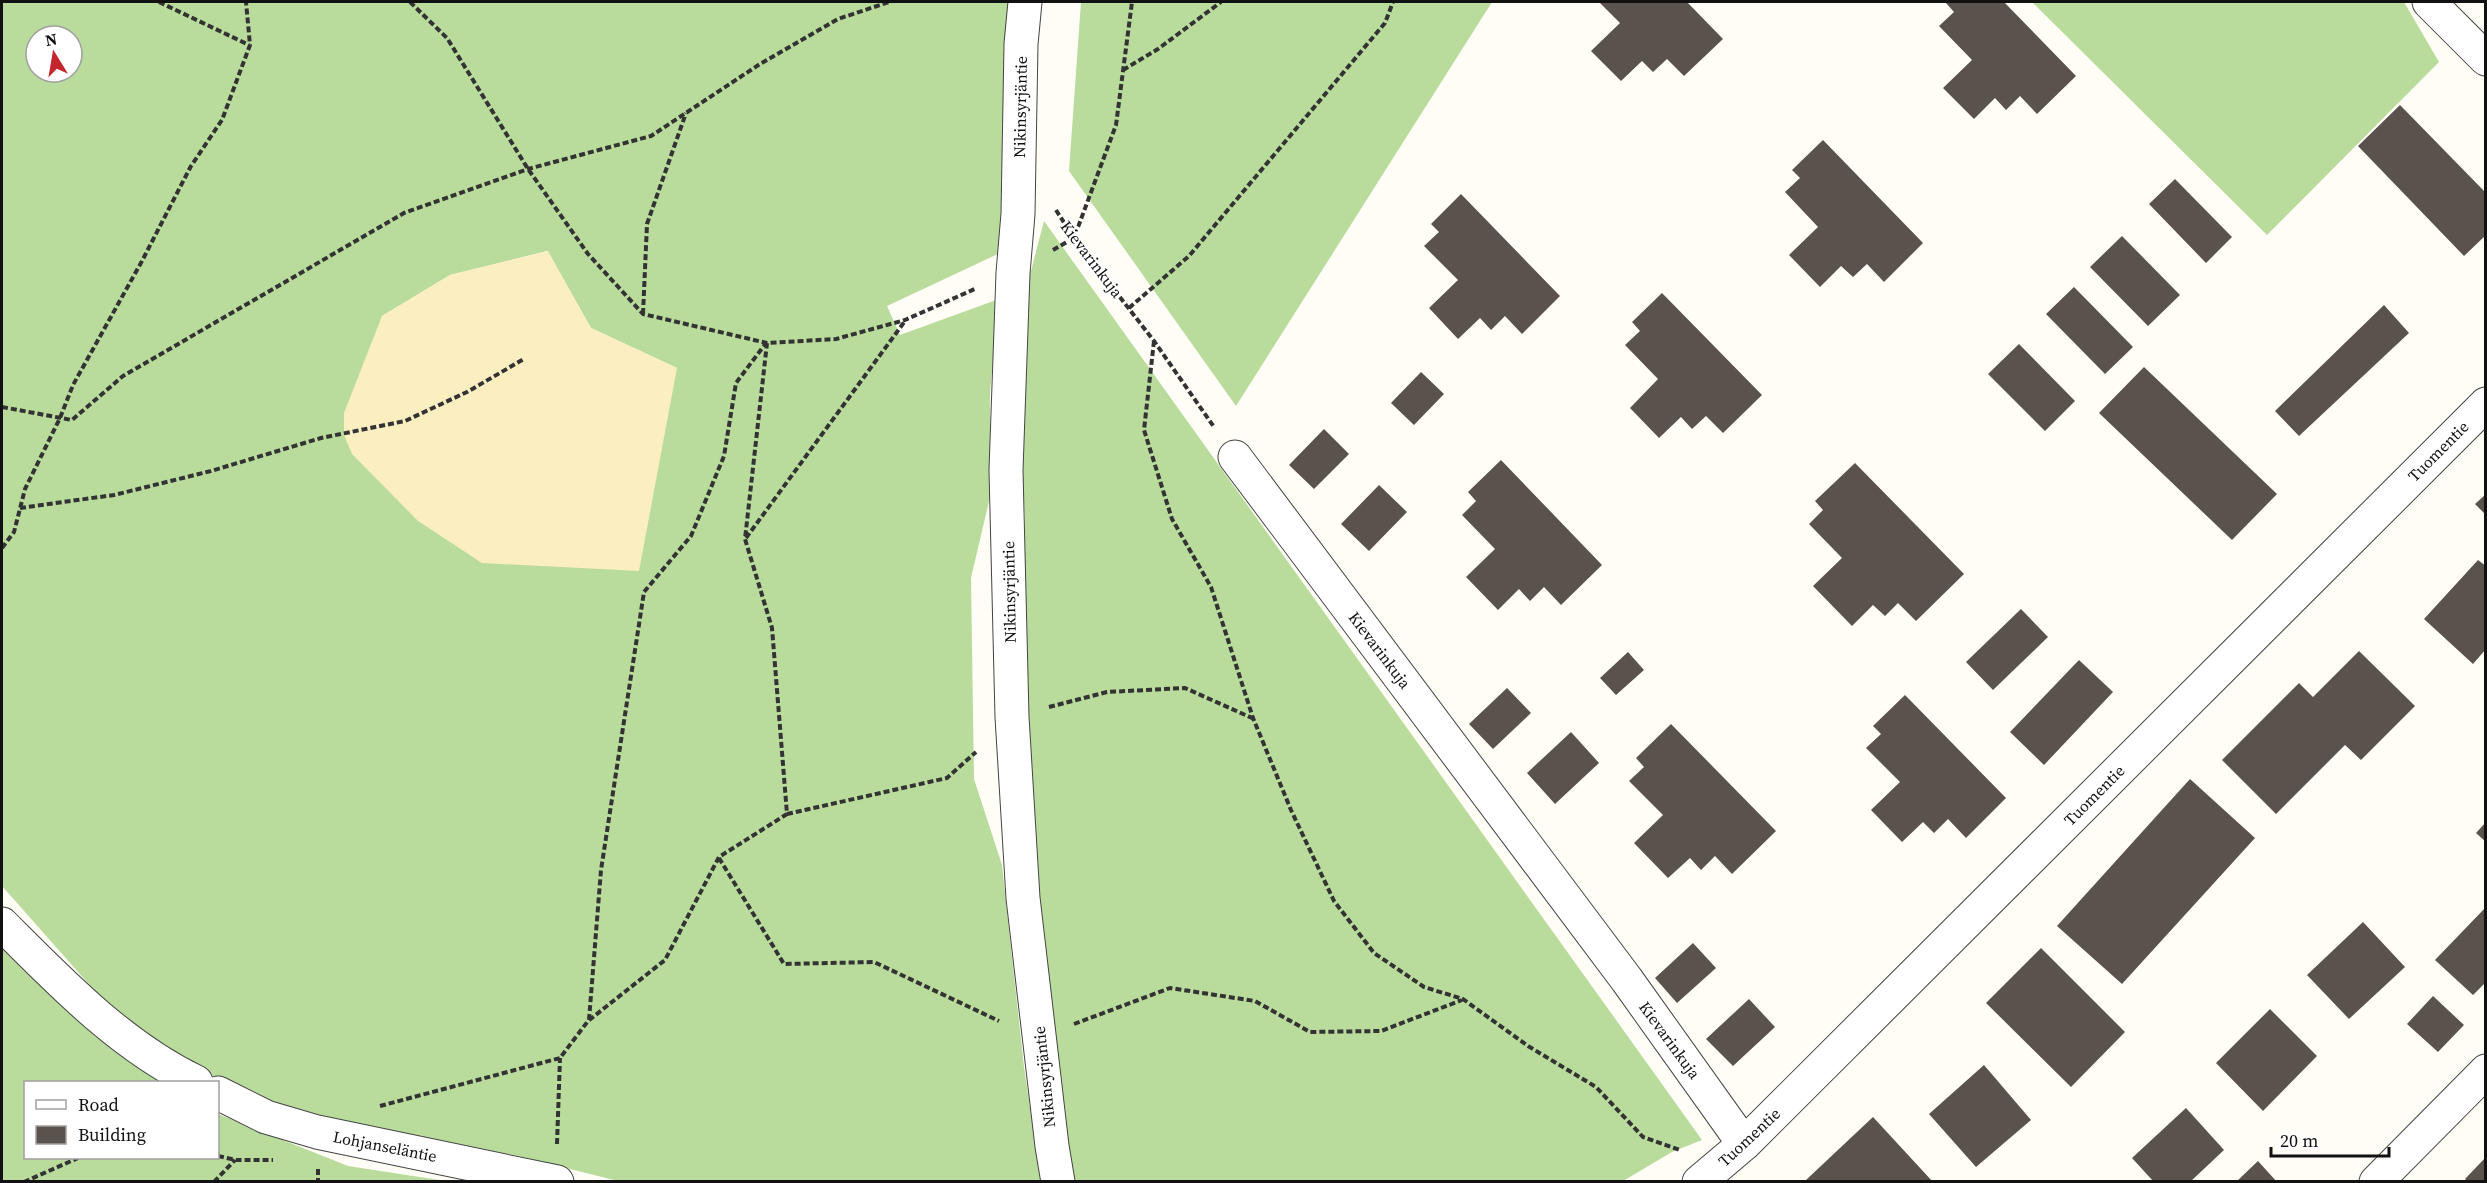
<svg xmlns="http://www.w3.org/2000/svg" width="2487" height="1183" font-family="'Source Serif 4',serif">
	<style>
		.forest { fill: #b9dc9c; fill-rule: evenodd }
		.sand { fill: #fbeec1 }
		.building { fill: #5a524d }
		.lines { fill: none; stroke-linecap: round; stroke-linejoin: round }
		.street-casing { stroke: #444; stroke-width: 35 }
		.path { stroke: #333; stroke-width: 4; stroke-dasharray: 6 3; stroke-linecap: butt }
		.street { stroke: #fff; stroke-width: 33 }
		.labels { text-anchor: middle; stroke-width: 6; stroke-linejoin: round; paint-order: stroke }
		.street-label { font-size: 16px; fill: #111; stroke: #fff }
	</style>
	<rect width="100%" height="100%" fill="#fffdf5"/>
	<path class="forest" d="M2,2H1010L1004,66L1000,253L887,306L900,335L999,299L990,392V497L971,578L974,779L1002,865L1024,1067L1041,1181H618L518,1156L369,1128L266,1100L200,1070L163,1049L109,1007L2,886ZM36,36H72V72H36ZM547,251L591,328L677,368L382,316L450,275Z
		M1081,2H1492L1236,406L1069,171Z
		M2032,2H2404L2439,62L2267,235Z
		M1044,221L1702,1140L1672,1152L1623,1181H1073L1058,1091L1030,838L1021,574L1025,519L1020,428L1025,294Z
		M2,947L95,1036L163,1082H26V1158H218V1114L348,1166L446,1181H2Z"/>
	<path class="sand" d="M548,251L591,328L677,368L639,571L482,563L418,521L352,454L344,435V413L382,316L450,275Z"/>
	<path class="building" d="M1599,2H1687L1723,39L1684,76L1667,59L1653,72L1642,61L1621,81L1591,51L1620,23Z
		M1947,2H2004L2076,76L2037,114L2020,96L2006,110L1995,98L1974,119L1943,88L1972,60L1939,26L1954,12L1946,3Z
		M2400,105L2486,193V235L2464,256L2358,146Z
		M1823,140L1923,243L1884,282L1867,264L1853,277L1841,266L1820,287L1789,255L1818,227L1785,192L1800,178L1792,170Z
		M2175,179L2232,237L2206,263L2149,204Z
		M1461,194L1560,296L1522,334L1505,316L1491,330L1480,318L1458,339L1429,308L1458,280L1424,246L1439,232L1431,224Z
		M2122,236L2180,295L2148,326L2090,267Z
		M2074,287L2133,347L2105,374L2046,314Z
		M1662,293L1762,395L1723,433L1706,416L1692,429L1681,417L1659,438L1630,408L1658,379L1625,345L1640,331L1632,322Z
		M2384,305L2409,333L2299,436L2275,411Z
		M2019,344L2075,401L2045,431L1988,374Z
		M2144,367L2277,494L2232,540L2099,413Z
		M1421,372L1444,394L1414,425L1391,403Z
		M1324,429L1349,454L1314,489L1289,465Z
		M1501,460L1602,565L1561,605L1544,587L1530,601L1519,589L1498,610L1466,577L1495,549L1462,515L1476,501L1468,492Z
		M1855,463L1964,574L1916,621L1898,603L1885,616L1873,605L1852,626L1813,586L1842,558L1809,524L1823,510L1815,501Z
		M1379,485L1407,512L1369,551L1341,524Z
		M2486,494V515L2475,504Z
		M2478,560L2486,566V649L2473,664L2424,619Z
		M2021,609L2048,637L1993,690L1966,662Z
		M2359,651L2415,706L2361,760L2345,745L2276,814L2222,760L2299,683L2313,697Z
		M1628,652L1644,670L1616,695L1600,678Z
		M2079,660L2113,692L2044,765L2010,732Z
		M1507,688L1531,713L1493,749L1469,724Z
		M1905,695L2006,798L1966,838L1948,819L1934,833L1923,822L1902,842L1871,810L1900,782L1866,748L1881,734L1873,726Z
		M1671,724L1776,831L1732,874L1715,856L1701,870L1690,858L1668,878L1634,843L1663,815L1629,781L1644,767L1636,758Z
		M1571,732L1599,763L1555,804L1527,773Z
		M2190,779L2255,838L2122,984L2057,926Z
		M2486,822V842L2476,833Z
		M2486,907V982L2473,995L2435,960Z
		M2363,922L2405,967L2349,1019L2307,975Z
		M1693,943L1716,968L1677,1003L1655,978Z
		M2041,948L2125,1032L2071,1087L1986,1003Z
		M2433,996L2464,1025L2438,1052L2407,1024Z
		M1749,999L1775,1027L1733,1066L1706,1039Z
		M2270,1009L2317,1056L2263,1111L2216,1063Z
		M1984,1065L2031,1120L1976,1167L1929,1114Z
		M2186,1108L2224,1150L2190,1182H2154L2132,1158Z
		M1873,1117L1933,1182L1806,1180Z
		M2486,1157V1182H2468L2465,1179Z
		M2258,1161L2277,1182H2236Z"/>
	<g class="lines">
		<defs>
			<path id="street" d="M1025,2L1021,44L1018,214L1013,273L1006,470L1012,717L1023,898L1052,1146L1058,1182
				M2429,2L2486,59
				M1235,457L1627,980L1744,1144
				M2,924C60,982 121,1046 196,1082
				M218,1093L266,1117L317,1132L557,1182
				M1699,1182L1744,1144L2486,404
				M2376,1182L2486,1071"/>
		</defs>
		<use href="#street" class="street-casing"/>
		<path class="path" d="M159,2L249,45
			M410,2L447,38L528,169L588,254L643,314L767,343L836,339L905,320L977,288
			M1123,70L1158,49L1221,2
			M1056,210L1074,238L1154,341L1214,427
			M1053,250L1074,238L1116,125L1132,2
			M1129,308L1189,256L1385,23L1393,2
			M643,314L647,224L686,113
			M1154,341L1144,430L1172,519L1211,587L1253,718L1291,810L1334,901L1374,953L1424,987L1463,999L1528,1046L1596,1087L1643,1137L1680,1150
			M2,407L72,420L123,376L404,213L528,169L651,136L760,64L838,19L889,2
			M20,508L114,495L211,471L321,438L405,421L467,392L524,359
			M746,538L905,321
			M2,548L14,532L25,489L60,418L73,385L142,261L191,166L222,120L250,45L246,2
			M1049,707L1107,692L1185,688L1252,718
			M787,814L947,778L976,752
			M719,858L784,964L874,962L999,1021
			M589,1020L601,870L644,592L691,536L724,456L736,383L766,343
			M1074,1024L1170,988L1255,1001L1310,1032L1381,1031L1462,1000
			M380,1106L560,1058L588,1021L665,960L719,857L787,814L772,628L745,539L767,343
			M557,1144L560,1058
			M218,1156L236,1160H273
			M318,1169V1182
			M24,1182L78,1158
			M214,1182L235,1160"/>
		<use href="#street" class="street"/>
	</g>
	<g class="labels">
		<g class="street-label">
			<text transform="translate(1020 107) rotate(-89)" y="6">Nikinsyrjäntie</text>
			<text transform="translate(1092 259) rotate(53)" y="6">Kievarinkuja</text>
			<text transform="translate(2438 451) rotate(-45)" y="6">Tuomentie</text>
			<text transform="translate(1009 592) rotate(-91)" y="6">Nikinsyrjäntie</text>
			<text transform="translate(1380 650) rotate(53)" y="6">Kievarinkuja</text>
			<text transform="translate(2094 795) rotate(-45)" y="6">Tuomentie</text>
			<text transform="translate(1670 1040) rotate(54)" y="6">Kievarinkuja</text>
			<text transform="translate(1044 1077) rotate(-96)" y="6">Nikinsyrjäntie</text>
			<text transform="translate(1749 1137) rotate(-43)" y="6">Tuomentie</text>
			<text transform="translate(385 1146) rotate(11)" y="6">Lohjanseläntie</text>
		</g>
	</g>
	<rect width="2487" height="1183" fill="none" stroke="#111111" stroke-width="6"/>
	<rect x="24" y="1081" width="195" height="78" fill="#ffffff" stroke="#a0a0a0" stroke-width="1.5"/>
	<rect x="36" y="1100" width="30" height="9" fill="#ffffff" stroke="#a0a0a0" stroke-width="1.5"/>
	<text x="78" y="1111" font-size="18" fill="#111111">Road</text>
	<rect x="36" y="1126" width="30" height="18" fill="#5a524d" stroke="#a0a0a0" stroke-width="1.5"/>
	<text x="78" y="1141" font-size="18" fill="#111111">Building</text>
	<g transform="translate(54 54) rotate(349)"><circle r="28" fill="#ffffff" stroke="#a0a0a0" stroke-width="1.5"/>
	<path d="M0-4.5L10 22L0 15L-10 22Z" fill="#c4262e"/>
	<text y="-9" font-size="16" font-weight="bold" text-anchor="middle" fill="#111111">N</text>
	</g>
	<path d="M2271 1147v9h118v-9" fill="none" stroke="#111111" stroke-width="3"/>
	<text x="2280" y="1147" font-size="18" fill="#111111" stroke="#ffffff" stroke-width="4.5" paint-order="stroke">20 m</text>
</svg>
